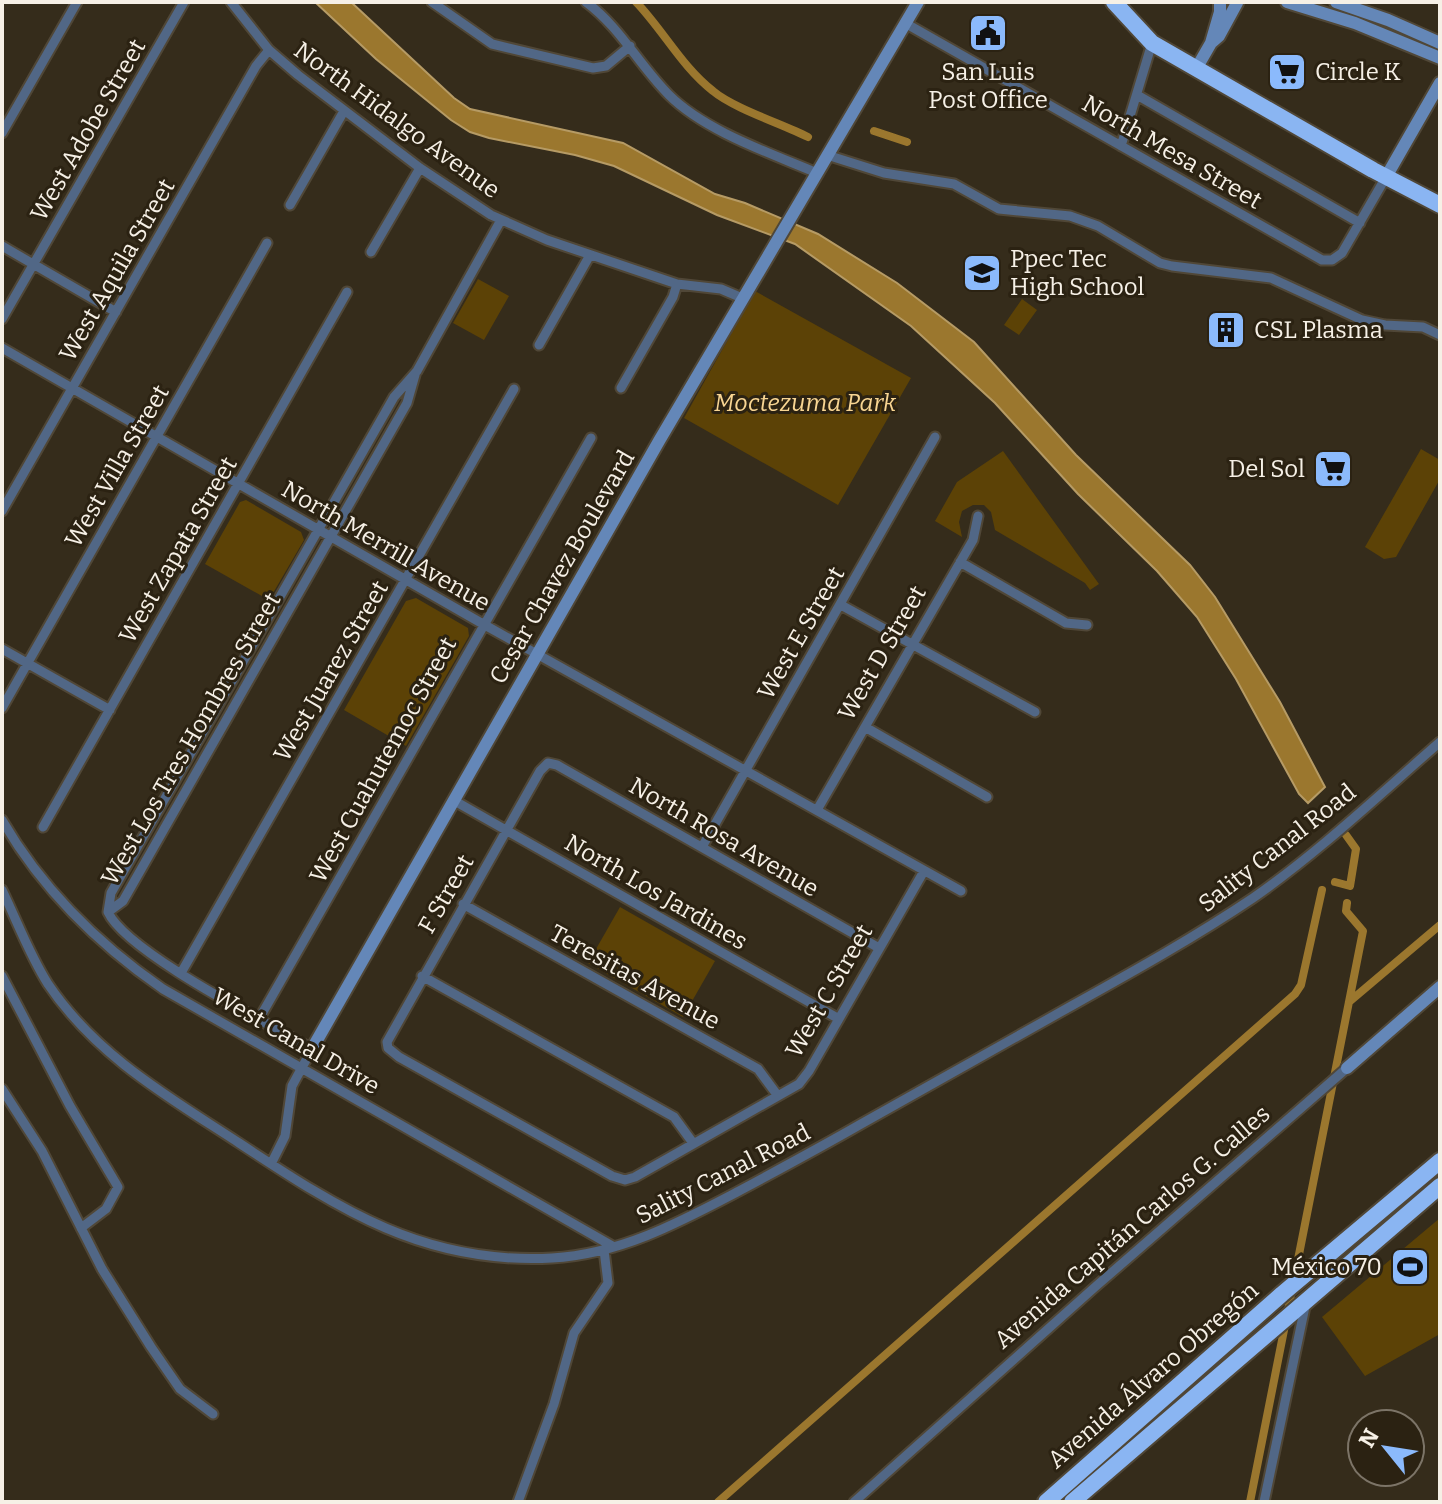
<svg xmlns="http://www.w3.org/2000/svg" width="1442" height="1504" font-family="Bitter,serif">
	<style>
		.green { fill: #5c4206 }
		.water { fill: #9b772e; stroke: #b69b65; stroke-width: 2 }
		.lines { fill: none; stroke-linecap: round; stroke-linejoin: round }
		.canal { stroke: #9b772e; stroke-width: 8 }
		.street-casing { stroke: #504737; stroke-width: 13 }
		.secondary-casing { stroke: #504737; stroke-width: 16 }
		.highway-casing { stroke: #504737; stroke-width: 20 }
		.street { stroke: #516786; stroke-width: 9 }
		.secondary { stroke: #6487b8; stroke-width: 12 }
		.highway { stroke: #8ab5f2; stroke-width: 16 }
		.labels { text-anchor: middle; stroke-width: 6; stroke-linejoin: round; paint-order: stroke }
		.poi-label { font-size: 24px; fill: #f6f0e6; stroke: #2b2212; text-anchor: start }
		.street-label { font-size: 24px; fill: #f6f0e6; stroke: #2b2212 }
		.park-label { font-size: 24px; font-style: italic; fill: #f8d592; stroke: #2b2212 }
	</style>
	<rect width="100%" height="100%" fill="#352c1b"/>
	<path class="green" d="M478,279L509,296L484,340L453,323Z
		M755,291L911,378L838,505L684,418Z
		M1022,299L1037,310L1019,335L1004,325Z
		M1421,449L1440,460V479L1396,557L1384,559L1365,547Z
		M1003,451L1099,584L1090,590L1085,583L995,530L991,512L984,505H973L962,511L959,522L962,537L935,521L957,482Z
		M246,500L301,532L304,540L269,600L205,564L240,502Z
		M416,598L468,628L469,636L406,746L344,710L406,601Z
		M620,907L715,961L683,1017L588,963Z
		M1440,1218V1334L1365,1376L1322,1317Z"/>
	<path class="water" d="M315,2H351L454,98L470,109L623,143L715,194L745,203L818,234L897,283L974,342L1076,455L1190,565L1215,597L1280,702L1325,787L1308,803L1299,794L1236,679L1197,617L1157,571L1078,494L995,403L911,326L795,244L717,215L614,166L575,155L489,138L470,132L451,120L376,59Z"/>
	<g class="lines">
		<path class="canal" d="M636,2C663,30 682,67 713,91C733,108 782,124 808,137
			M874,131L907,142
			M1335,882L1350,886L1356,849L1346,835
			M1349,1002L1440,925
			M718,1502L1295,994L1301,985L1322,890
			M1250,1502L1363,931L1346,911L1347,903"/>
		<defs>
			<path id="street" d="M231,2L269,50L298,75L420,168L491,215L547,240L677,284L721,289L742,298
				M432,2L492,44L593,68L606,66L630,46
				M586,2C620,27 639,65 669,95C705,131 770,153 817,173
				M905,23L1322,260H1332L1342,253L1386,177
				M1137,95L1360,223
				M2,133L77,2
				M1121,146L1152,43
				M827,155L884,173L954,184L999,209L1070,216L1098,226L1160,263L1172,266L1271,278L1362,320L1385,325L1423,327L1440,335
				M290,205L344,111
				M2,246L116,312
				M371,252L420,168
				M2,319L184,2
				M539,345L590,255
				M2,348L483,624L961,891
				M621,388L673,297L677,284
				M2,511L256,66L269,50
				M960,562L1066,623L1087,625
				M841,605L1035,712
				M2,649L110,710
				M2,708L267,243
				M865,727L987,797
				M453,800L839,1019
				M817,810L973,540L978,516
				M2,820C42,889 98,944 163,989L614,1247
				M43,827L347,292
				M702,847L935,437
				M2,890C17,921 30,956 48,984C95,1054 165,1095 233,1139C338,1208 422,1265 552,1258C621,1254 680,1222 739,1191C780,1169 821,1147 861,1124C932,1084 1003,1045 1073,1005C1134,971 1195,937 1253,898C1319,852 1379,795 1440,742
				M463,904L758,1069L778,1096
				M108,912L111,893L394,397L417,371L501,220
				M108,912L123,901L407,403L415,375
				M108,912C126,952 269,1024 312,1049L292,1086L285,1136L271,1164
				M879,948L557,765L548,763L540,771L387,1042L388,1048L399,1057L612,1176L625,1180L635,1177L799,1084L809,1071L924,871
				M181,973L514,389
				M2,976L70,1106L118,1187L106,1209L81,1228
				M422,976L674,1117L693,1143
				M259,1019L591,438
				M2,1089L42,1151L102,1269L151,1347L180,1389L213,1414
				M518,1502L554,1404L574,1333L608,1283L604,1250
				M854,1502L1095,1287L1347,1068
				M1264,1502L1306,1302"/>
			<path id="secondary" d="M1287,2L1355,23L1440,58
				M1336,2L1388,20L1440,43
				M1211,43L1220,12V2
				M1196,69L1211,43L1219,36L1237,3
				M1386,177L1440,83
				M312,1049L659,441L918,2
				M1347,1068L1440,987"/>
			<path id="highway" d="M1114,2L1152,43L1373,170L1440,205
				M1046,1502L1282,1294L1440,1161
				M1072,1502L1440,1186"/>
		</defs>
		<use href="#street" class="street-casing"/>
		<use href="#secondary" class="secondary-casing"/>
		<use href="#highway" class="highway-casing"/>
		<use href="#street" class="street"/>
		<use href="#secondary" class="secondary"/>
		<use href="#highway" class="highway"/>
	</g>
	<defs>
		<symbol id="civic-square" viewBox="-11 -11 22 22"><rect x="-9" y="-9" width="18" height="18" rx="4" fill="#8bbafc" stroke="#2b2212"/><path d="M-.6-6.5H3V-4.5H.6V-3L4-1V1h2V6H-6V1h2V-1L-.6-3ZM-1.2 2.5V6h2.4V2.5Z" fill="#111"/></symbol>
		<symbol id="supermarket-square" viewBox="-11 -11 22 22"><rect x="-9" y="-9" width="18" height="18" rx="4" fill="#8bbafc" stroke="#2b2212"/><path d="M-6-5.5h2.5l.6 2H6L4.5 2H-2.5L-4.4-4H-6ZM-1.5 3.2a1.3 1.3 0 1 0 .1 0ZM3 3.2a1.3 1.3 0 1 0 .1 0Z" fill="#111"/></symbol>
		<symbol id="school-square" viewBox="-11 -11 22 22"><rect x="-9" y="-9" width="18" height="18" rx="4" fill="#8bbafc" stroke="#2b2212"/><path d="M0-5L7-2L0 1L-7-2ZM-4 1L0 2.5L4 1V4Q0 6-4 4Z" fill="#111"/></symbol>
		<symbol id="building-square" viewBox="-11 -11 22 22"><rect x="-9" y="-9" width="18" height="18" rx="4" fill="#8bbafc" stroke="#2b2212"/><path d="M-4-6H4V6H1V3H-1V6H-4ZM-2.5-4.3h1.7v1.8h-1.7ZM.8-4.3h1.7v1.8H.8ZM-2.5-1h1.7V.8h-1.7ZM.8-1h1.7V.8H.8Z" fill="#111"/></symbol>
		<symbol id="stadium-square" viewBox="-11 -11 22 22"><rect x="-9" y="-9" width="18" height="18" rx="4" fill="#8bbafc" stroke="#2b2212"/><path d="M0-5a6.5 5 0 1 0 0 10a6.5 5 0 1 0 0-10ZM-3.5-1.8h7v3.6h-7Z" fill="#111"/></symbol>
	</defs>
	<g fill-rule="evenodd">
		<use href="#civic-square" x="966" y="11" width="44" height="44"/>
		<use href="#supermarket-square" x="1265" y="50" width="44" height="44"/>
		<use href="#school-square" x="960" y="251" width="44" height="44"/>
		<use href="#building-square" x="1204" y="308" width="44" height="44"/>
		<use href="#supermarket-square" x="1311" y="447" width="44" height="44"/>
		<use href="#stadium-square" x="1388" y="1245" width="44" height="44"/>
	</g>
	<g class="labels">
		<g class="poi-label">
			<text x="988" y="80" text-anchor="middle">San Luis<tspan x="988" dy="28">Post Office</tspan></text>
			<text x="1315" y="80">Circle K</text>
			<text x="1010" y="267">Ppec Tec<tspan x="1010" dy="28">High School</tspan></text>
			<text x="1254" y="338">CSL Plasma</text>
			<text x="1305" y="477" text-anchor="end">Del Sol</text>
			<text x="1382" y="1275" text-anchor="end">México 70</text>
		</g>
		<g class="street-label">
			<text transform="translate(397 120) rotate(36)" y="8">North Hidalgo Avenue</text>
			<text transform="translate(88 130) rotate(-60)" y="8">West Adobe Street</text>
			<text transform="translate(1172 152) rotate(30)" y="8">North Mesa Street</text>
			<text transform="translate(117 270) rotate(-60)" y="8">West Aquila Street</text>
			<text transform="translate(117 466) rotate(-60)" y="8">West Villa Street</text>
			<text transform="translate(386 546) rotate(30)" y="8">North Merrill Avenue</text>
			<text transform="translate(178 550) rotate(-60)" y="8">West Zapata Street</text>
			<text transform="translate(562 567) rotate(-60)" y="8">Cesar Chavez Boulevard</text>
			<text transform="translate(801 633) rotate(-60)" y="8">West E Street</text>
			<text transform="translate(882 653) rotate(-60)" y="8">West D Street</text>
			<text transform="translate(331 671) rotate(-60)" y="8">West Juarez Street</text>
			<text transform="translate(191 739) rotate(-60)" y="8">West Los Tres Hombres Street</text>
			<text transform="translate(383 760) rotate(-61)" y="8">West Cuahutemoc Street</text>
			<text transform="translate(724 837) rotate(30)" y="8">North Rosa Avenue</text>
			<text transform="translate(1277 848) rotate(-38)" y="8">Sality Canal Road</text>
			<text transform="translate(656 892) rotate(30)" y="8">North Los Jardines</text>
			<text transform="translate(446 894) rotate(-60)" y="8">F Street</text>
			<text transform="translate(635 977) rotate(29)" y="8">Teresitas Avenue</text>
			<text transform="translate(829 991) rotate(-60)" y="8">West C Street</text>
			<text transform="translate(296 1041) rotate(30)" y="8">West Canal Drive</text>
			<text transform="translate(723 1174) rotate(-27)" y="8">Sality Canal Road</text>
			<text transform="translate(1132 1227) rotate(-41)" y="8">Avenida Capitán Carlos G. Calles</text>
			<text transform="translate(1153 1375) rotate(-41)" y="8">Avenida Álvaro Obregón</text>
		</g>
		<g class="park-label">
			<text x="805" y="411">Moctezuma Park</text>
		</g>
	</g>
	<rect width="1442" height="1504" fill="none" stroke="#f6f0e6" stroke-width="8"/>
	<g transform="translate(1386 1448) rotate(300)"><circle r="38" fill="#2b2212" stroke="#7c7467" stroke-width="2"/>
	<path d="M0-6L14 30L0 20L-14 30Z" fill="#8bbafc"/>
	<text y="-12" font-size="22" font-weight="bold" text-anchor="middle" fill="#f6f0e6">N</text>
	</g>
</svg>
